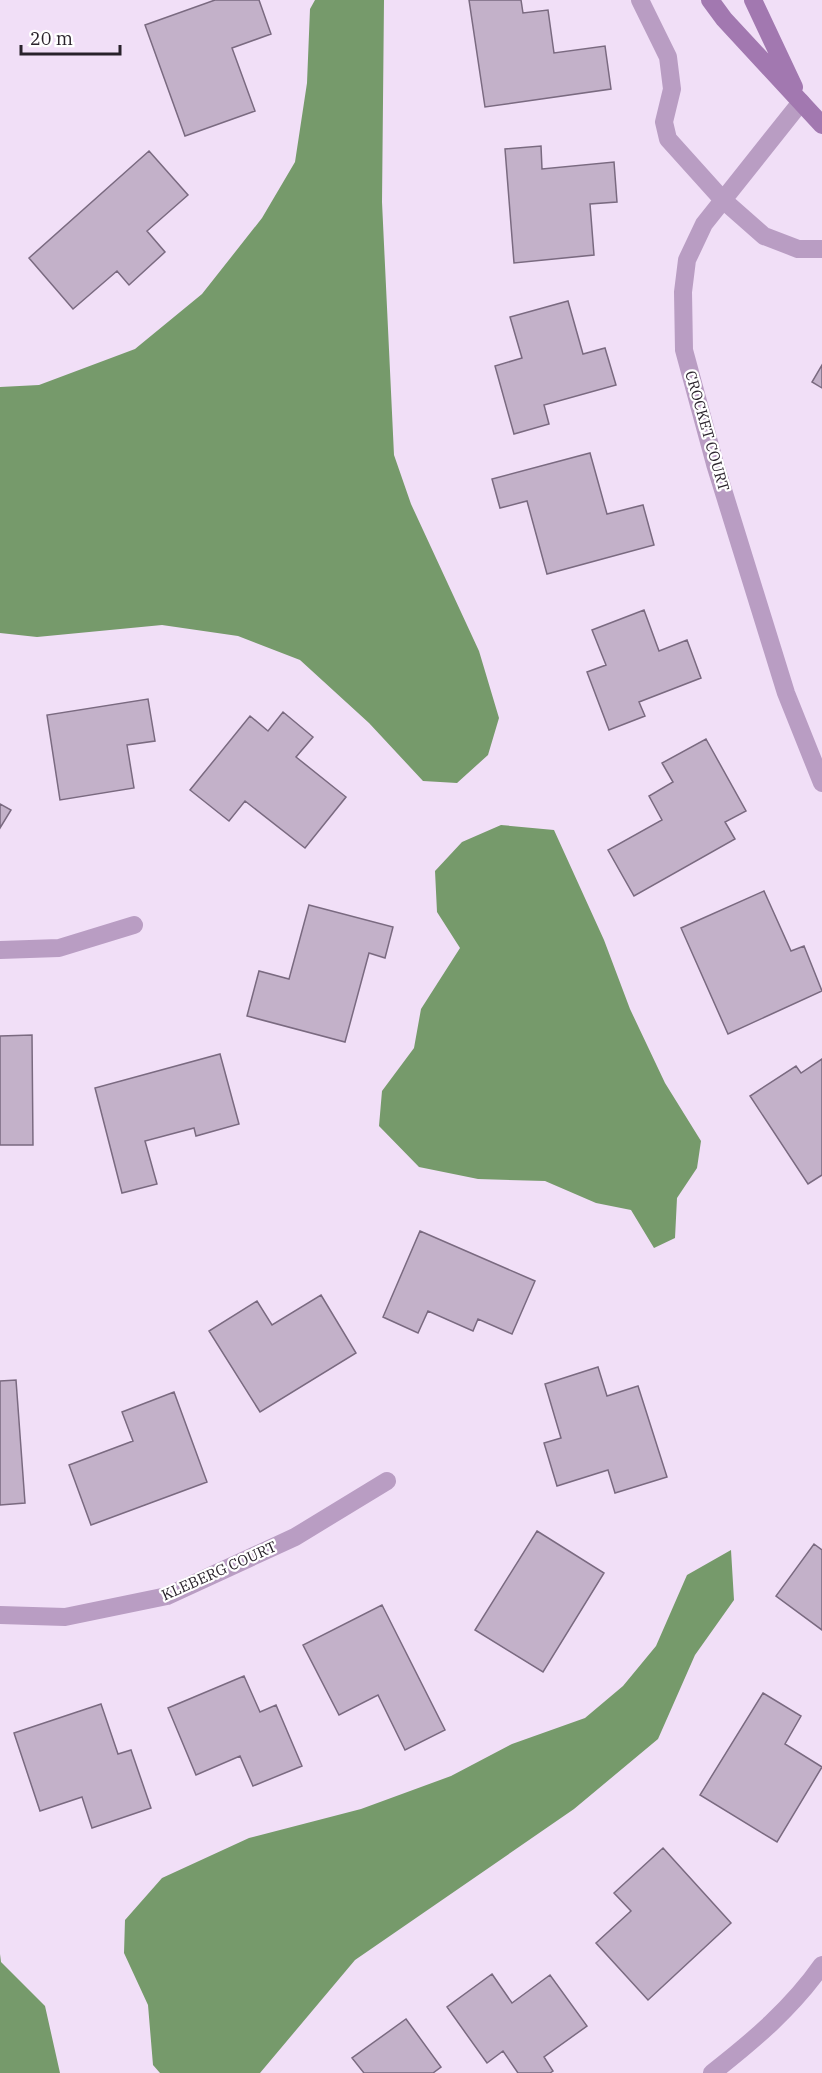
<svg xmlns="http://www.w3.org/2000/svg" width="822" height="2073" font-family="'IBM Plex Serif',serif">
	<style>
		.water { fill: #769a6b }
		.building { fill: #c3b1c9; stroke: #7a6a80; stroke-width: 1.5 }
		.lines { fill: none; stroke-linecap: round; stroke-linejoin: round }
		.street { stroke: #b99dc3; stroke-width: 18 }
		.secondary { stroke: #a278b0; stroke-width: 18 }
		.labels { text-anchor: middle; stroke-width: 4.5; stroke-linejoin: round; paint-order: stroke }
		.street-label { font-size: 15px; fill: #29222b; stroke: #fff }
	</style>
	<rect width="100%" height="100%" fill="#f1dff7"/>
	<path class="water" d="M315,0H384L382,202L394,455L411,504L479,651L499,718L488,755L457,783L423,781L369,723L300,660L238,636L162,625L37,637L0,633V387L39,385L135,349L202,294L262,218L295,162L307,83L310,9Z
		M501,825L554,830L604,940L630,1009L665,1083L701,1141L697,1168L677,1198L675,1238L654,1248L631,1210L596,1203L545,1181L478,1179L419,1167L379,1126L382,1091L414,1048L421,1009L460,948L437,912L435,871L462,842Z
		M731,1550L734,1600L695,1655L658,1739L574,1809L355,1960L260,2073H160L153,2065L148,2005L124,1953L125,1920L162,1878L249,1838L361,1809L451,1776L512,1744L585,1718L623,1686L656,1646L687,1575Z
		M0,1954L1,1962L45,2006L60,2073H0Z"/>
	<path class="building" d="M215,0H259L271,34L232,48L255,111L185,136L145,25Z
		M469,0H521L523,13L548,10L554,53L605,46L611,89L485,107Z
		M541,146L542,169L614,162L617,202L590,204L594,255L514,263L505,149Z
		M149,151L188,195L147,231L165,252L129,285L117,271L73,309L29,258Z
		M568,301L583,354L605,348L616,385L544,405L549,424L514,434L495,366L522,358L510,317Z
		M822,365V388L812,382Z
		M590,453L607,514L643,505L654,545L547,574L527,501L500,508L492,479Z
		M644,610L659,651L687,640L701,678L639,702L645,716L609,730L587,672L606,665L592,630Z
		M148,699L155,741L127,745L134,788L60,800L47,715Z
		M283,712L313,737L296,757L346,797L305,848L245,801L229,821L190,790L250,716L268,731Z
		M706,739L746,811L725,822L735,839L634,896L608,850L662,820L649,796L673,782L662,763Z
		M0,804L11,810L0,828Z
		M764,891L791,951L804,946L822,991L728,1034L681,928Z
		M309,905L393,927L385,958L369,953L345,1042L247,1016L259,971L289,979Z
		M32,1035L33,1145H0V1036Z
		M220,1054L239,1124L196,1136L194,1128L145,1141L157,1184L122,1193L95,1088Z
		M822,1059V1175L808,1184L750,1096L796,1066L801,1073Z
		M420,1231L535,1281L512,1334L478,1319L473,1331L428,1311L418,1333L383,1317Z
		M321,1295L356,1353L260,1412L209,1331L257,1301L272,1325Z
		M598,1367L607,1396L638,1386L667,1477L615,1493L608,1470L557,1486L544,1443L561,1438L545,1384Z
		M16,1380L25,1503L0,1505V1381Z
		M174,1392L207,1482L91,1525L69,1465L133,1441L122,1412Z
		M537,1531L604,1573L543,1672L475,1630Z
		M814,1544L822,1550V1630L776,1596Z
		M382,1605L445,1730L405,1750L378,1695L339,1715L303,1645Z
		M244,1676L260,1712L276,1705L302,1766L253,1786L240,1756L196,1775L168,1708Z
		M763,1693L801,1716L785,1744L822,1767L777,1842L700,1795Z
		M101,1704L118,1754L131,1750L151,1808L92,1828L82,1797L40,1811L14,1733Z
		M663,1848L731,1923L648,2000L596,1943L631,1911L614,1893Z
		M492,1974L512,2003L550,1975L587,2026L544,2057L553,2071L550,2073H518L503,2051L487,2063L447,2007Z
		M406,2019L441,2067L433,2073H364L352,2058Z"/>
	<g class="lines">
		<path class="street" d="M640,0L668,57L672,89L664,122L668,139L722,199L764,236L798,249H822
			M801,102L704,224L687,260L683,292L684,350L715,464L786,693L822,783
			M0,950L59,948L134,925
			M0,1615L65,1617L167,1596L295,1537L387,1481
			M712,2073C753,2041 792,2008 822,1965"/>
		<path class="secondary" d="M710,0L724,19L822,125
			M753,0L794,87"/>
	</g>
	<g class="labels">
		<g class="street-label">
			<text transform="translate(707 431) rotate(74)" y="5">CROCKET COURT</text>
			<text transform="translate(219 1571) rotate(-24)" y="5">KLEBERG COURT</text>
		</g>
	</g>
	<path d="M21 45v9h99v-9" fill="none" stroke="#29222b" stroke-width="3"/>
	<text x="30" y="45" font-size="18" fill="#29222b" stroke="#ffffff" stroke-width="4.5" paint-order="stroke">20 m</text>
</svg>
